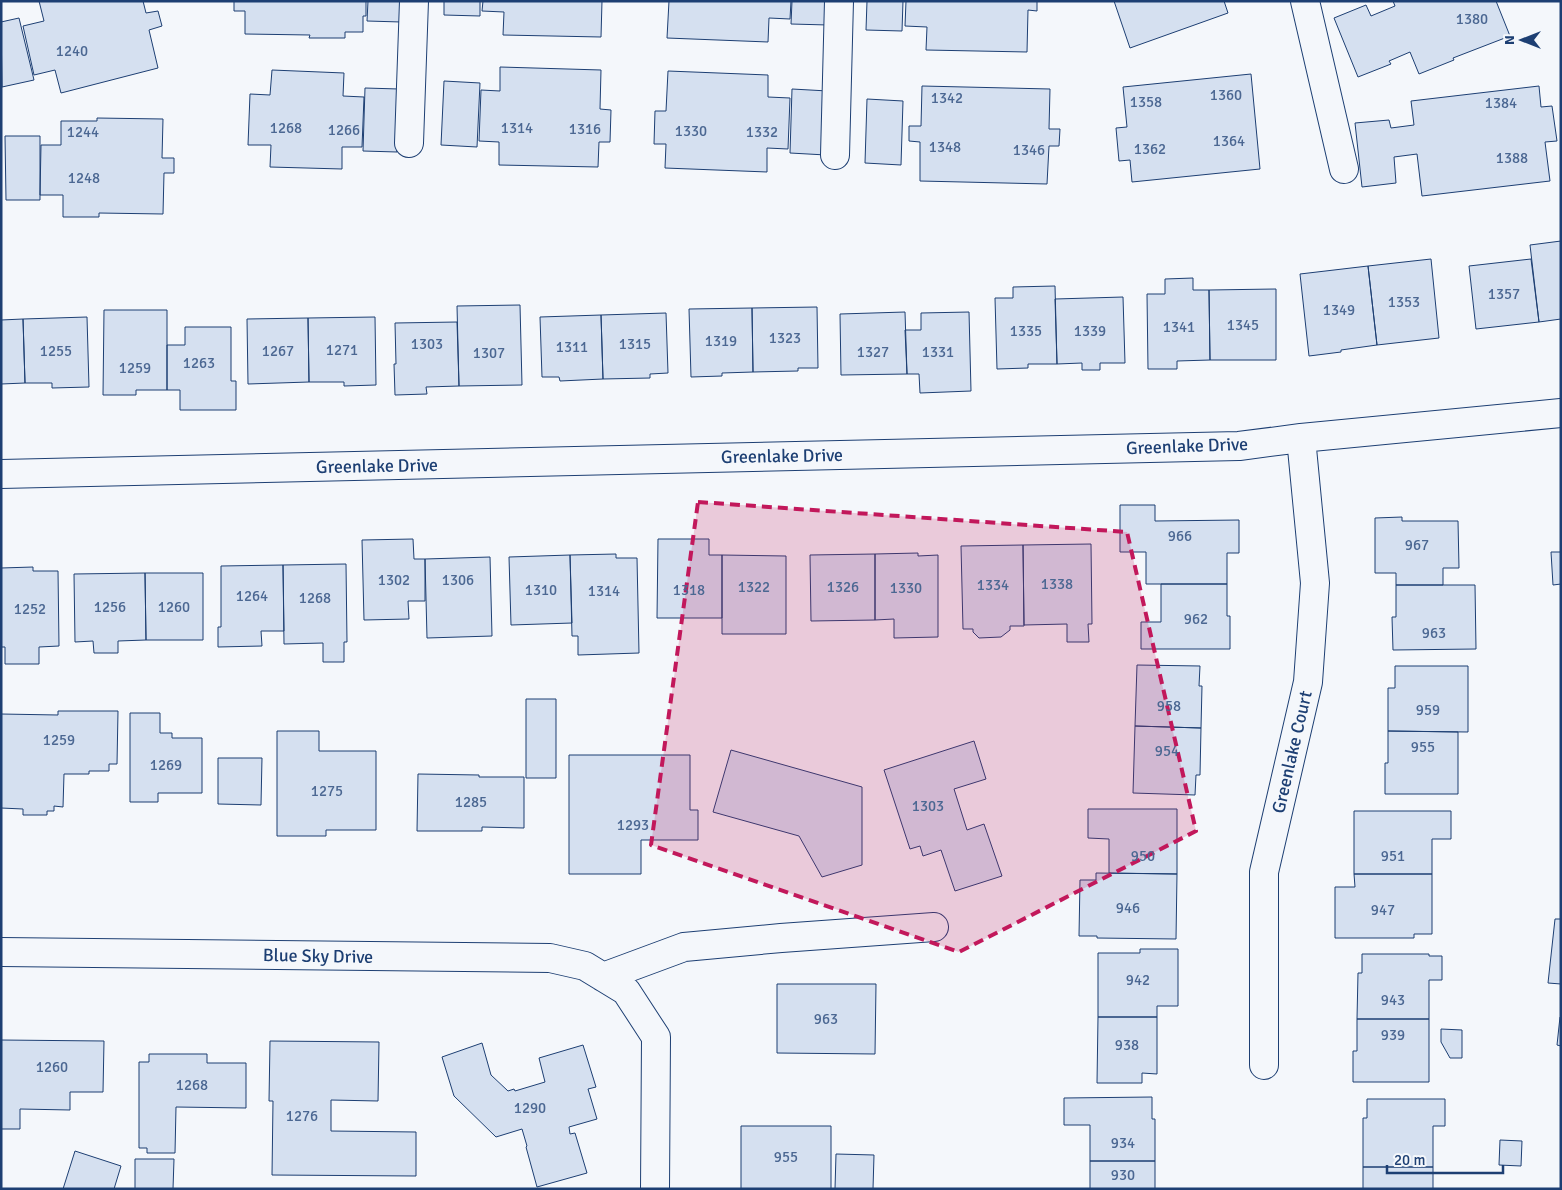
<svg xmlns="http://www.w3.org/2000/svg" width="1562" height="1190" font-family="Signika,sans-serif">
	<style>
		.building { fill: #d5e0f0; stroke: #1d3f73 }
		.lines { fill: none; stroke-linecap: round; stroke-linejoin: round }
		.minor-casing { stroke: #1d3f73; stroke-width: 30 }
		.minor { stroke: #f4f7fb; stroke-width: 28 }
		.marked { fill: #c2185b; fill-opacity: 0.2; stroke: #c2185b; stroke-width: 4; stroke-dasharray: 10 6; stroke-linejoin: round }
		.labels { text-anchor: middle; stroke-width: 4; stroke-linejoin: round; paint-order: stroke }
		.number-label { font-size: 15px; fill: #4b6792 }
		.street-label { font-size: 18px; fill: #1d3f73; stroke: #f4f7fb }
	</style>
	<rect width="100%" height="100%" fill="#f4f7fb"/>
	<path class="building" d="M39,1H143L146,13L158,11L162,26L149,30L158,68L61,93L55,70L34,75L23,26L44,21Z
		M234,1H366V16H363V32H345V38H309L310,35L245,34V11H234Z
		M368,1H402L401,22L367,21Z
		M444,1H480V16L444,15Z
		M483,1H602L601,37L503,35L504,12L482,11Z
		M669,1H791L790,19L769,18L768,42L667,38Z
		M792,1H829L828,25L791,24Z
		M867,1H903L902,31L866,30Z
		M906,1H1037V11L1028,10L1027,52L926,50L927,27L905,26Z
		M1114,1H1224L1228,13L1130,48Z
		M1393,1H1496L1510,36L1453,58L1454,60L1419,74L1410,52L1389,61L1391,64L1358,77L1334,18L1366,5L1371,16L1395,6Z
		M19,18L34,80L2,87L1,22Z
		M500,67L601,70L600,109L611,110L610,142H599L598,167L499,165V142L479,141L481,90L500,91Z
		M272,70L344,73L343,96L364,97L362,147H342V169L270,167L271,145H248L250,94L270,95Z
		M668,71L768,75V97L790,98L788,149L767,148V172L665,168L666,144H654L655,111H666Z
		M1251,74L1260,169L1132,182L1130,160L1119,161L1116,128L1127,127L1123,87Z
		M444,81L480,83L477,147L441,145Z
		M922,86L1050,89L1049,129H1060L1059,146H1049L1047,184L920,181V142L909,141V126H921Z
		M1539,86L1541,107L1552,106L1557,141L1545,142L1550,181L1422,196L1417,154L1394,157L1396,183L1362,187L1355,123L1389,120L1391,128L1414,125L1411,101Z
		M365,88L399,89L397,152L363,151Z
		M792,89L828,91L826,155L790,153Z
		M867,99L903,101L901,165L865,163Z
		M97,118L163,119L162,158H174V173H164L163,214L99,213V217H63V195H40L41,145H61V121H97Z
		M5,136H40V200H6Z
		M1561,241V319L1539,322L1530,245Z
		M1431,259L1439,338L1377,345L1368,266Z
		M1531,259L1539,322L1476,329L1469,266Z
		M1368,266L1377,345L1341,350V352L1309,356L1300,274Z
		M1193,278V290H1209L1210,360L1177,361V369H1148L1147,294H1165V279Z
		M1055,286L1057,364H1028V368L997,369L995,298H1013V287Z
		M1276,289V360H1210L1209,290Z
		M1123,297L1125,363H1100V370H1082V363L1057,364L1055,299Z
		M520,305L522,385L459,386L457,306Z
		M817,307L818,368H798V371L753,372L752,308Z
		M752,308L753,372L722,373V376L691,377L689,309Z
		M104,310H167V390H136V395H103Z
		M905,312L907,374L841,375L840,314Z
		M969,312L971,391L920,393L919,374H907L905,330H921V313Z
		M666,313L668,373L650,374V378L603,379L601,315Z
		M601,315L603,379L560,381L559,377H542L540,317Z
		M87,317L89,387L52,388V383H25L23,319Z
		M375,317L376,385L344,386V382H309L308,318Z
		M308,318L309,382L248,384L247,319Z
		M23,319L25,383L1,384V320Z
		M457,322L459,386L426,387L427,394L395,395L394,364H396L395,323Z
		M185,327H231V381H236V410H180V390H167V345H185Z
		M1120,505H1155V521L1239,520V553H1227V584H1146V552H1120Z
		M1402,517V521H1458L1459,568H1443V585H1396V573H1375V518Z
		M413,539L414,559H425V601H408L409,619L364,620L362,540Z
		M658,539H709V555H722V618H657Z
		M1091,544L1092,624H1088L1089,642H1067V624L1024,625L1023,545Z
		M1023,545L1024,626H1010V630L1001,637L979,638L973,632V629H963L961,546Z
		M1551,552H1561V584L1553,585Z
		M918,553V556L938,555V637L894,638V619L875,620V554Z
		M616,554V558H637L639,653L578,655V636H572L570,555Z
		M875,554V620L811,621L810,555Z
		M570,555L572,623L511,625L509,557Z
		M722,555L786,556V634H722Z
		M490,557L492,636L427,638L425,559Z
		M346,564L347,642H344V662H323V643L284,644L283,565Z
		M283,565L284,631H261L262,646L218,647V627H221V566Z
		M33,567V571H58L59,646L39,647V664H5V647H1V568Z
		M145,573L146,640L118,641V653H94L93,641L75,642L74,574Z
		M145,573H203V640H146Z
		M1161,584H1227V616H1230V649H1141V622H1161Z
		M1396,585H1475L1476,649L1393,650L1392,617H1396Z
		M1137,665L1200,666L1199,686H1202L1201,728L1135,726Z
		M1395,666H1468V732L1388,731V688H1395Z
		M526,699H556V778H526Z
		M58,711H118L117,764H109V771H89V774H64L63,807L54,806V811H47V815H23V809L1,808V714L58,715Z
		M130,713H160V733H172V738H202V793H158V802H130Z
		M1135,726L1201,728L1200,775H1196L1195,795L1133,793Z
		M277,731H319V751H376V830H326V836H277Z
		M1388,731L1458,732V794H1385V763H1388Z
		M974,741L986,779L954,789L967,830L984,824L1002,876L955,891L941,850L923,856L920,846L910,849L884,770Z
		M731,750L862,787V865L822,877L799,836L713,812Z
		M569,755H690V810H698V840H641V874H569Z
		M218,758H262L261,805L218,804Z
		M418,774L479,775V777H524V828L482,827V831H417Z
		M1088,809H1177V874L1109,873V839L1088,838Z
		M1354,811H1451V839H1432V874H1354Z
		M1096,873L1177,874L1176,939L1097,938V936H1079L1080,880H1096Z
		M1354,874H1432V934H1414V938H1335V887H1355Z
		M1555,919H1561V984L1548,983Z
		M1140,949H1178V1006H1157V1017H1098V953H1140Z
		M1362,954H1429V956H1442V980H1429V1019H1357L1358,973H1362Z
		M777,984H876L875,1054L777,1053Z
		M1098,1017H1157V1074L1142,1073V1083H1097Z
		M1560,1017H1561V1046L1557,1045Z
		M1357,1019H1429V1082H1353V1051H1357Z
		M1441,1029L1462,1030V1058H1450L1441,1042Z
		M1,1040L104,1041L103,1092H70V1110L20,1109V1129H1Z
		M270,1041L379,1042L378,1101L331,1100V1131L416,1132V1176L272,1175L273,1101H269Z
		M482,1043L491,1075L508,1091L514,1089L515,1091L545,1082L539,1058L583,1045L596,1087L588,1089L597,1119L569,1127L570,1134L575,1133L587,1173L537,1187L526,1147L527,1146L522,1129L496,1137L454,1096L442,1057Z
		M149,1054H207V1063H246V1108L176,1107L175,1153H147V1148H139V1062H149Z
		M1152,1097V1119H1155V1161H1090V1125H1064V1098Z
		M1367,1099H1445V1126H1433V1167H1363V1118H1367Z
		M741,1126H831V1189H741Z
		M1500,1140L1522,1141L1521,1166L1499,1165Z
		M75,1151L121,1166L114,1189H63Z
		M836,1154L874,1155L873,1189H835Z
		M135,1159H174L173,1189H135Z
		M1090,1161H1155V1189H1090Z
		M1363,1167H1433V1189H1363Z"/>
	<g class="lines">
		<defs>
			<path id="minor" d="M1305,1L1344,169
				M409,143L414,1
				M835,155L839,1
				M1,474L1239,446L1301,438L1561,413
				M1,952L550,958L585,966L626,991L656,1037L655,1189
				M603,977L684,947L781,938L934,927
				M1264,1065V872L1308,682L1315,583L1301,438"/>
		</defs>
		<use href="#minor" class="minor-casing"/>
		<use href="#minor" class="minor"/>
	</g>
	<path class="marked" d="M698,502L1127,532L1196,831L959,952L651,845Z"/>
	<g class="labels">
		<g class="number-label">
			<text x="1472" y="24">1380</text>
			<text x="72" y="56">1240</text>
			<text x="1226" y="100">1360</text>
			<text x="947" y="103">1342</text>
			<text x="1146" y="107">1358</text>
			<text x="1501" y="108">1384</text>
			<text x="286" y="133">1268</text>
			<text x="517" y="133">1314</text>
			<text x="585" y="134">1316</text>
			<text x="344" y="135">1266</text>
			<text x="691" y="136">1330</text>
			<text x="83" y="137">1244</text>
			<text x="762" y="137">1332</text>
			<text x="1229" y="146">1364</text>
			<text x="945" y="152">1348</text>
			<text x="1150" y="154">1362</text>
			<text x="1029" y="155">1346</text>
			<text x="1512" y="163">1388</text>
			<text x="84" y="183">1248</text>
			<text x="1504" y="299">1357</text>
			<text x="1404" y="307">1353</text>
			<text x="1339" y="315">1349</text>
			<text x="1243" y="330">1345</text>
			<text x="1179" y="332">1341</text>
			<text x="1026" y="336">1335</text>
			<text x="1090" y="336">1339</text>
			<text x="785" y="343">1323</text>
			<text x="721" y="346">1319</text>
			<text x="427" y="349">1303</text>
			<text x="635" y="349">1315</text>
			<text x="572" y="352">1311</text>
			<text x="342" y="355">1271</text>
			<text x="56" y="356">1255</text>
			<text x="278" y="356">1267</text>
			<text x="873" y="357">1327</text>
			<text x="938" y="357">1331</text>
			<text x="489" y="358">1307</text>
			<text x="199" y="368">1263</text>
			<text x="135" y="373">1259</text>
			<text x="1180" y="541">966</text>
			<text x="1417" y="550">967</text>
			<text x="394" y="585">1302</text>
			<text x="458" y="585">1306</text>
			<text x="1057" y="589">1338</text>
			<text x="993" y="590">1334</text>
			<text x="754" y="592">1322</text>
			<text x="843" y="592">1326</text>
			<text x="906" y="593">1330</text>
			<text x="541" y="595">1310</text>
			<text x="689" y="595">1318</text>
			<text x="604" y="596">1314</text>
			<text x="252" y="601">1264</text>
			<text x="315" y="603">1268</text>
			<text x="110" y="612">1256</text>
			<text x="174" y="612">1260</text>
			<text x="30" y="614">1252</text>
			<text x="1196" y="624">962</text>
			<text x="1434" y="638">963</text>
			<text x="1169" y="711">958</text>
			<text x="1428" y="715">959</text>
			<text x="59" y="745">1259</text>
			<text x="1423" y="752">955</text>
			<text x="1167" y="756">954</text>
			<text x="166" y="770">1269</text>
			<text x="327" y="796">1275</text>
			<text x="471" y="807">1285</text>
			<text x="928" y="811">1303</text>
			<text x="633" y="830">1293</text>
			<text x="1143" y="861">950</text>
			<text x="1393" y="861">951</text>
			<text x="1128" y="913">946</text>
			<text x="1383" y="915">947</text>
			<text x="1138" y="985">942</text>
			<text x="1393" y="1005">943</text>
			<text x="826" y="1024">963</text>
			<text x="1393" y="1040">939</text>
			<text x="1127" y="1050">938</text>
			<text x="52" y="1072">1260</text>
			<text x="192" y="1090">1268</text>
			<text x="530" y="1113">1290</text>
			<text x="302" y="1121">1276</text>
			<text x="1123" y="1148">934</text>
			<text x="786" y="1162">955</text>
			<text x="1123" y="1180">930</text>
		</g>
		<g class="street-label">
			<text transform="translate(1187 446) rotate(-2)" y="6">Greenlake Drive</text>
			<text transform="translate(782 456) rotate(-1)" y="6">Greenlake Drive</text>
			<text transform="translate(377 466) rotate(-1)" y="6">Greenlake Drive</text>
			<text transform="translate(1292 752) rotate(-77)" y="6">Greenlake Court</text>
			<text transform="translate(318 956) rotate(1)" y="6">Blue Sky Drive</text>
		</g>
	</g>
	<rect width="1562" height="1190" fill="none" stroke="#1d3f73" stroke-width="5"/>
	<g transform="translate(1522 40) rotate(270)" stroke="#f4f7fb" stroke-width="4" paint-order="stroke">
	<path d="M0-4L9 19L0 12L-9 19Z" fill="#1d3f73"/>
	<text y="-8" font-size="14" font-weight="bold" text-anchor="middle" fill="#1d3f73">N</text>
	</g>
	<path d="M1387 1165v8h116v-8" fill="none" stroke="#1d3f73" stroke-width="2.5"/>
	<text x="1394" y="1165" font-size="15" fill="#1d3f73" stroke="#f4f7fb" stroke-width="4" paint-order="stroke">20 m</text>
</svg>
